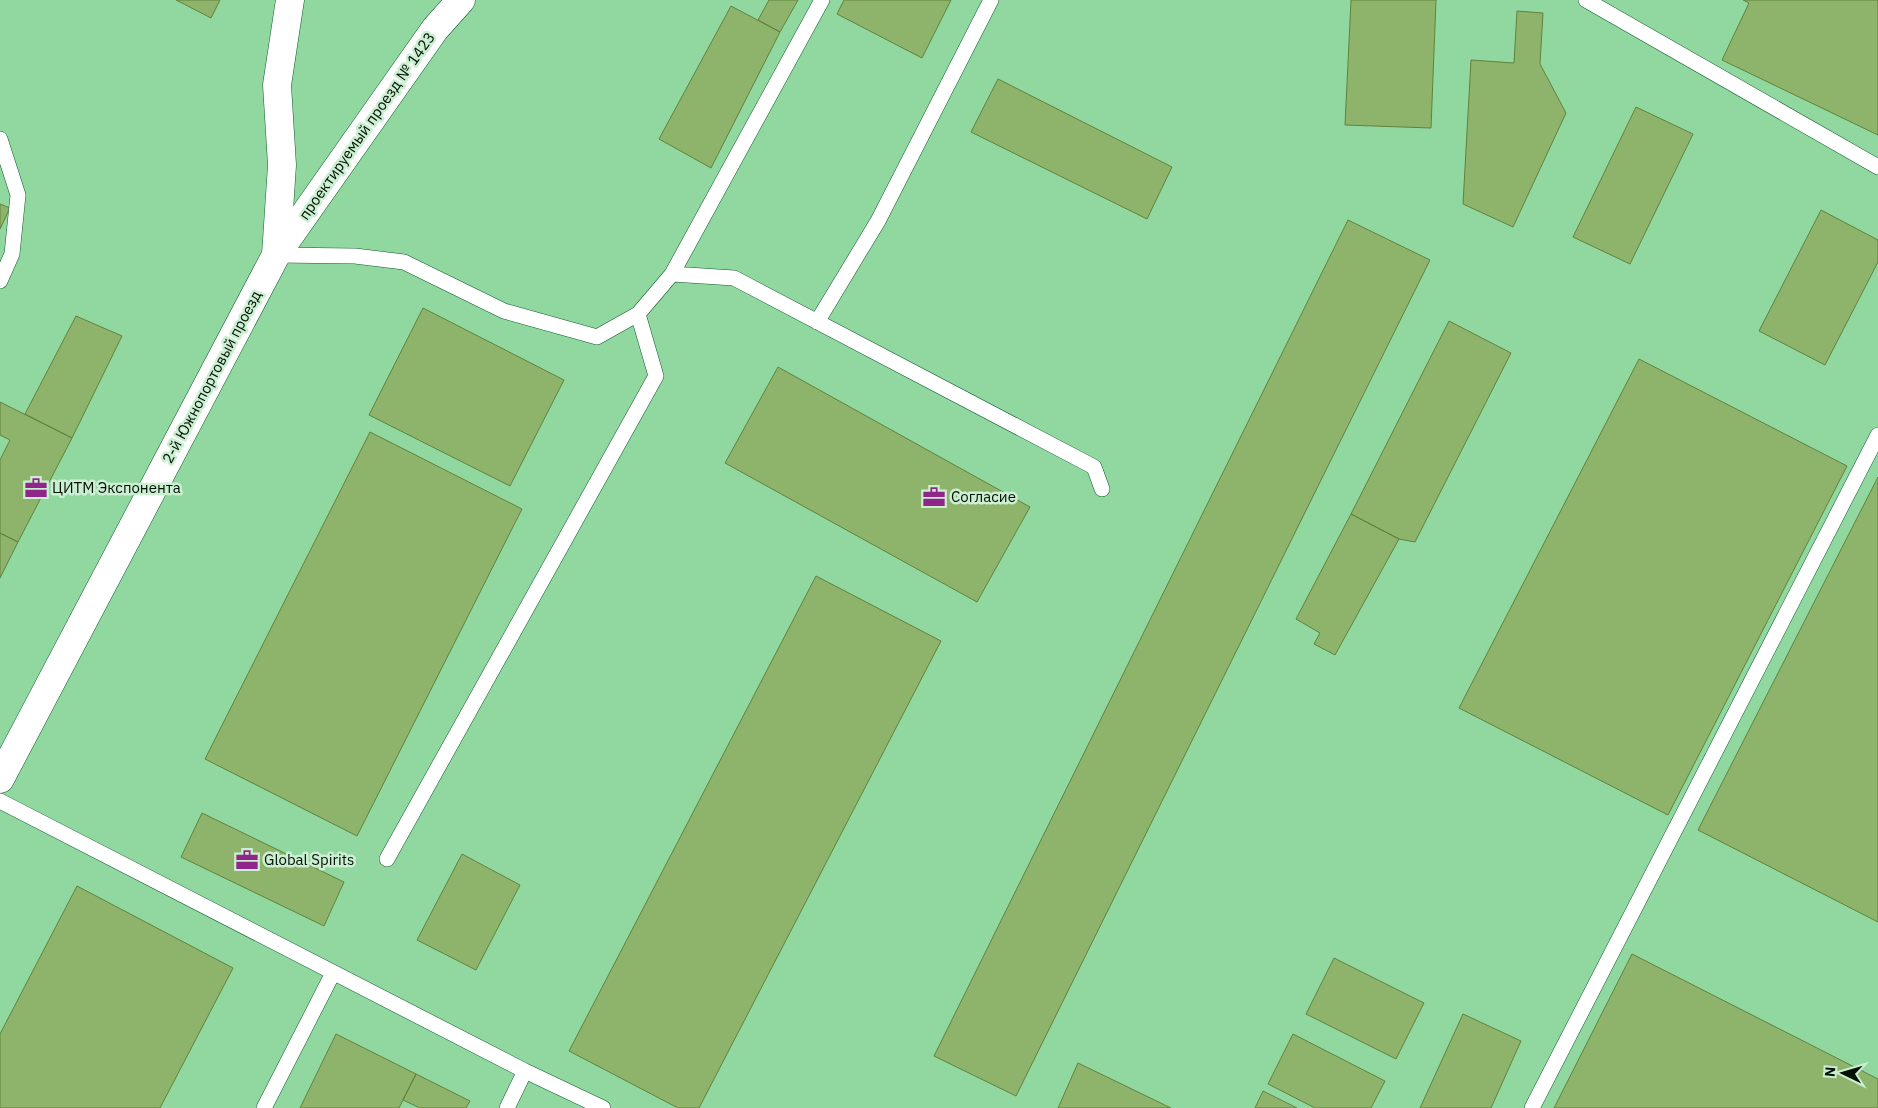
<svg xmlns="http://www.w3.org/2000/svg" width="1878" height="1108" font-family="'IBM Plex Sans',sans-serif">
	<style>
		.building { fill: #8eb46b; stroke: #60823c }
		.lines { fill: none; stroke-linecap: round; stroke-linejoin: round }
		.service-casing { stroke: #0d5c2c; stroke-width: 16 }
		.minor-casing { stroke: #0d5c2c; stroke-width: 29 }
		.secondary-casing { stroke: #0d5c2c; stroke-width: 29 }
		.service { stroke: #fff; stroke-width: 15 }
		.minor { stroke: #fff; stroke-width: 28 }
		.secondary { stroke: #fff; stroke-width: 28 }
		.labels { text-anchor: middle; stroke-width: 5; stroke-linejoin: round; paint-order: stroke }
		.street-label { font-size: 15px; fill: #001102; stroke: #ccefd3 }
		.poi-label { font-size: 15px; fill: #001102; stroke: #ccefd3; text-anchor: start }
	</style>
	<rect width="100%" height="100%" fill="#90d8a0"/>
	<path class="building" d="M176,0H220L211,18Z
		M769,0H798L780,32L758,20Z
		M844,0H951L922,58L837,14Z
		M1351,0H1436L1431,128L1345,125Z
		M1743,0H1878V135L1722,60L1749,3Z
		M731,6L780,32L711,168L659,139Z
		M1517,11L1543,13L1540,64L1566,113L1513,227L1463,204L1471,60L1514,63Z
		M998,79L1172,167L1147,219L971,132Z
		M1636,107L1693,134L1630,264L1573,237Z
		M0,204L10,208L0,229Z
		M1821,210L1878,240V262L1825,365L1759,331Z
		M1348,220L1430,260L1016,1096L934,1056Z
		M423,308L564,380L510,486L369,415Z
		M76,316L122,336L72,438L25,414Z
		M1449,321L1511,353L1415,542L1399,539L1351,514Z
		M1639,359L1847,466L1668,815L1459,708Z
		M778,367L1030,507L977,602L725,463Z
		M0,402L72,438L18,542L0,533V460L10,440L0,435Z
		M370,432L522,509L357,836L205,759Z
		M1878,477V922L1698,830Z
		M1351,514L1399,539L1335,655L1314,644L1320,633L1296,619Z
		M0,533L18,542L0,578Z
		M816,576L941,641L699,1108H678L569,1051Z
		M202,813L344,882L324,926L181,857Z
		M462,854L520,885L476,970L417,940Z
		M77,886L233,968L160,1108H0V1034Z
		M1632,954L1878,1079V1108H1554Z
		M1334,958L1424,1003L1396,1059L1306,1014Z
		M1463,1014L1521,1041L1491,1108H1420Z
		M336,1034L416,1074L399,1108H300Z
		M1293,1034L1385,1081L1371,1108H1315L1268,1084Z
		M1078,1063L1171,1108H1058Z
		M416,1074L470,1101L466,1108H420L403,1100Z
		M1263,1091L1297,1108H1255Z"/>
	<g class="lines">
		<defs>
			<path id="service" d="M1586,0L1878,167
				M0,139L18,195L12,254L0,281
				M276,255L355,256L404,262L504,311L597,337L638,314L672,274L734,278L1094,467L1102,489
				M672,274L822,0
				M817,322L878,221L991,0
				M0,801L525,1071L603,1108
				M387,859L656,376L638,314
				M264,1108L333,973
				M507,1108L525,1071
				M1532,1108L1878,435"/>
			<path id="minor" d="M276,255L282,165L277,85L290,0"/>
			<path id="secondary" d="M0,779L276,255L435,29L461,0"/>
		</defs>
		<use href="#service" class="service-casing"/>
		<use href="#minor" class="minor-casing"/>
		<use href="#secondary" class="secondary-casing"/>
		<use href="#service" class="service"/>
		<use href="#minor" class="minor"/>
		<use href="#secondary" class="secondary"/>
	</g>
	<defs>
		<symbol id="office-bare" viewBox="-9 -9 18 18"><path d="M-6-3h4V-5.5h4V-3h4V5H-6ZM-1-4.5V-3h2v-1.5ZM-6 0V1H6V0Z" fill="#91268a" stroke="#ccefd3" stroke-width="2.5" paint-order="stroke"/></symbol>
	</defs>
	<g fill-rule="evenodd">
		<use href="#office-bare" x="20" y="472" width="32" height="32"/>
		<use href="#office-bare" x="918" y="481" width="32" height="32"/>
		<use href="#office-bare" x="231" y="844" width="32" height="32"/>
	</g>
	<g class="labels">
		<g class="street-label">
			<text transform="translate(367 126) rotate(-55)" y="5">проектируемый проезд № 1423</text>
			<text transform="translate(212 377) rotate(-62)" y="5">2-й Южнопортовый проезд</text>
		</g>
		<g class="poi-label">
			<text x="52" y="493">ЦИТМ Экспонента</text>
			<text x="951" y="502">Согласие</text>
			<text x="264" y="865">Global Spirits</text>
		</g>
	</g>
	<g transform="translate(1843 1073) rotate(275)" stroke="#ccefd3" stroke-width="4" paint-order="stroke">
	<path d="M0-4L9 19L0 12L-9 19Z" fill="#001102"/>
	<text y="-8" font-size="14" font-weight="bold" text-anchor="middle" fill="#001102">N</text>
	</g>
</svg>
